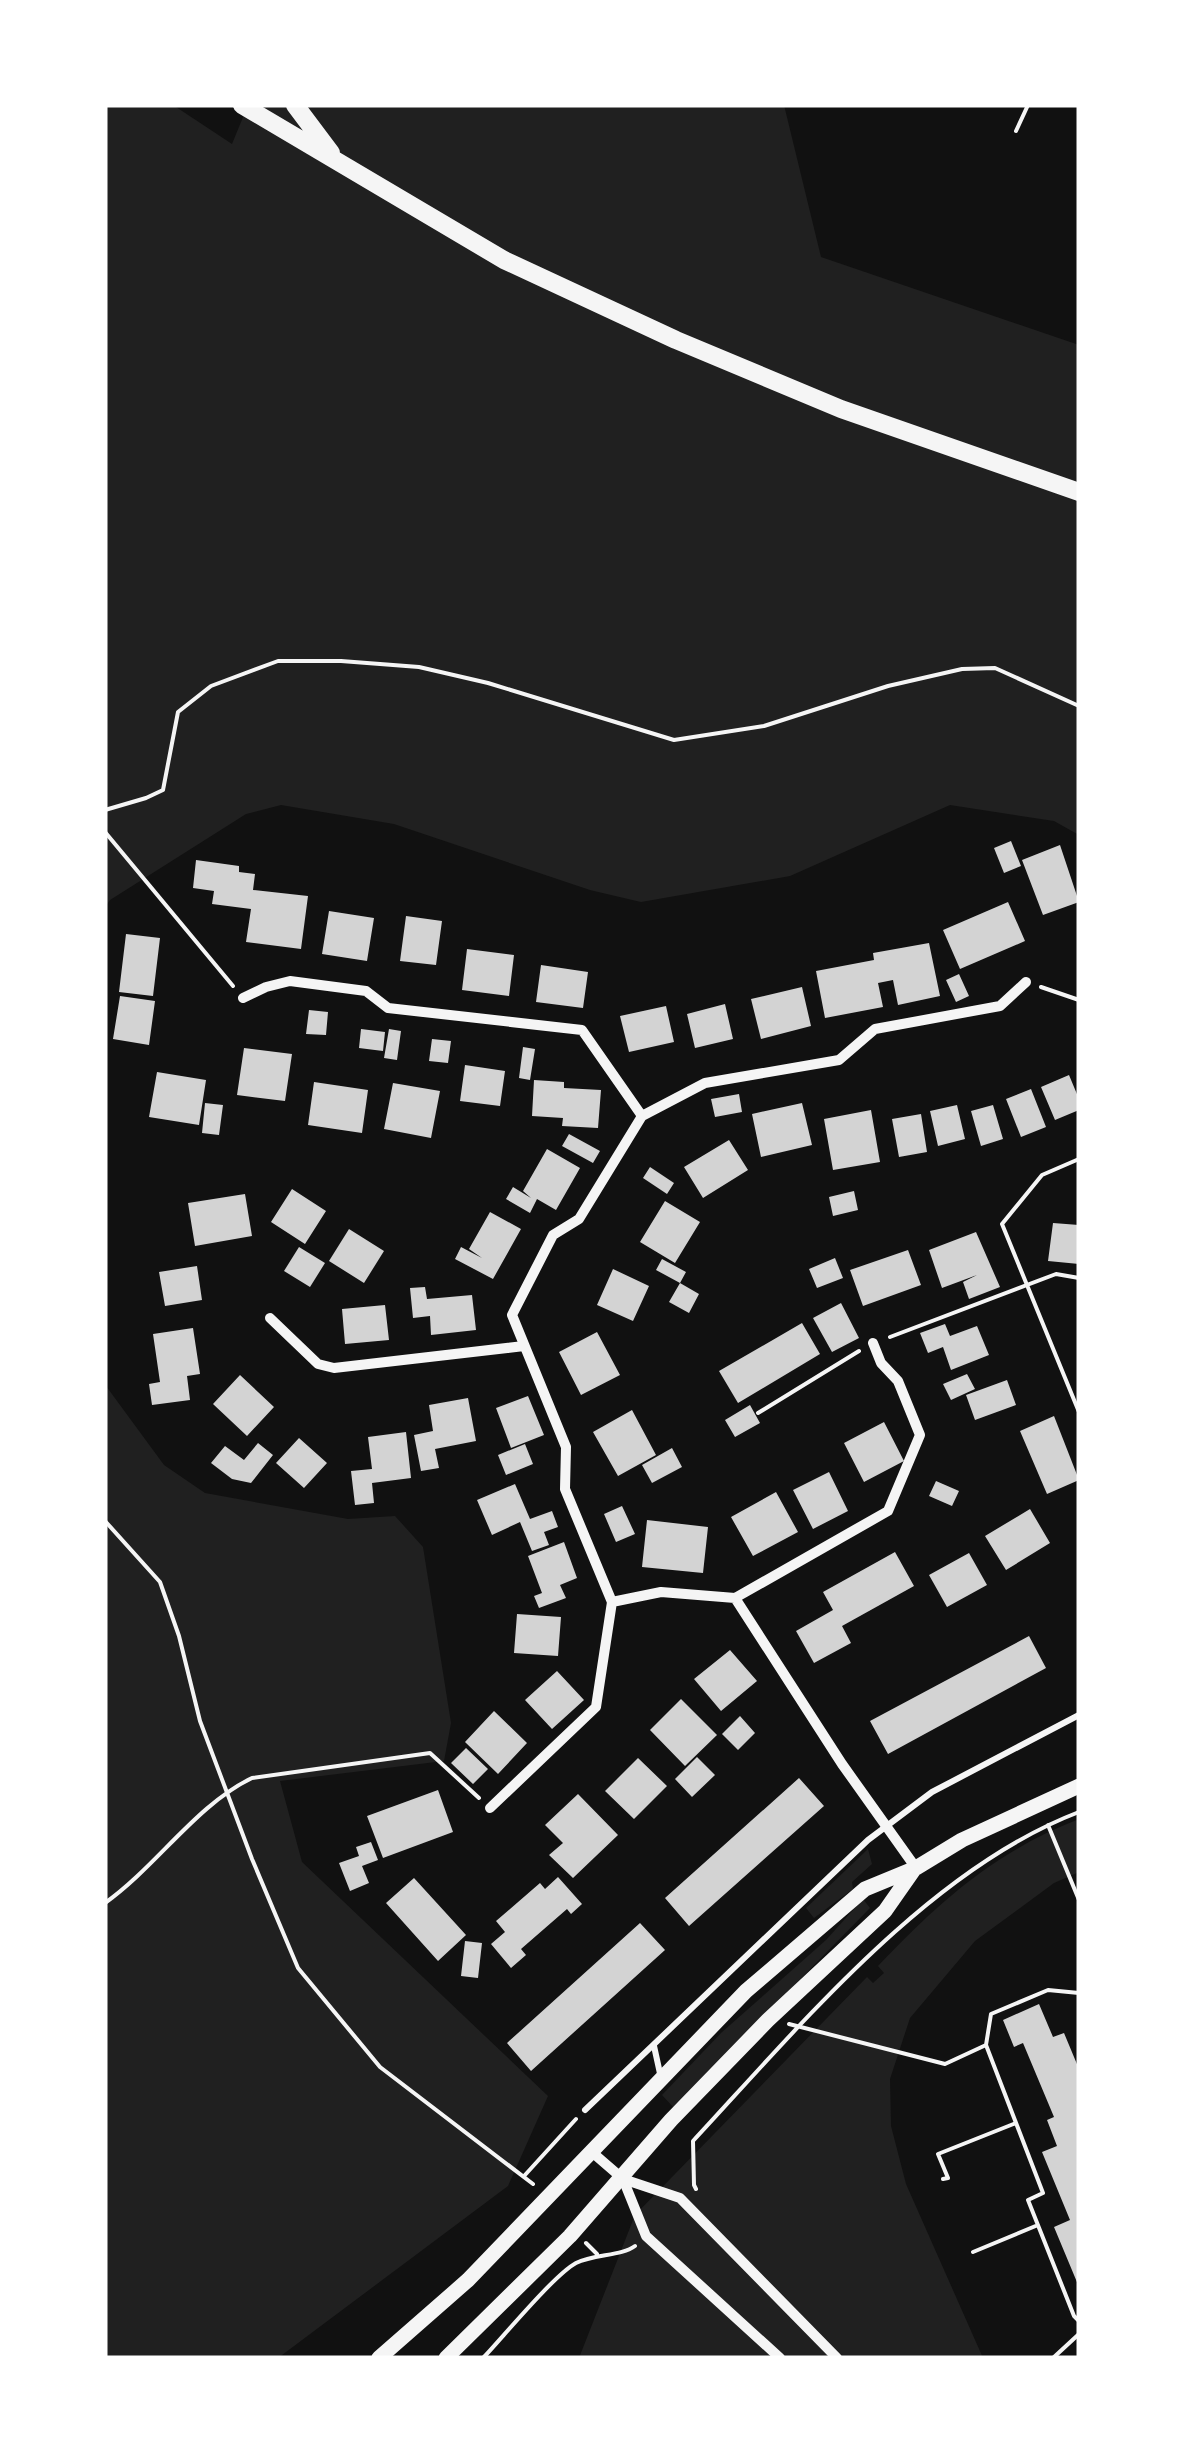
<svg xmlns="http://www.w3.org/2000/svg" width="1184" height="2463" font-family="Helvetica,sans-serif">
	<style>
		.green { fill: #202020 }
		.building { fill: #d3d3d3 }
		.lines { fill: none; stroke-linecap: round; stroke-linejoin: round }
		.path { stroke: #f5f5f5; stroke-width: 4 }
		.service { stroke: #f5f5f5; stroke-width: 6 }
		.minor { stroke: #f5f5f5; stroke-width: 10 }
		.tertiary { stroke: #f5f5f5; stroke-width: 15 }
		.primary { stroke: #f5f5f5; stroke-width: 18 }
	</style>
	<rect width="100%" height="100%" fill="#111"/>
	<path class="green" d="M105,105H173L232,144L248,105H784L821,257L1079,345V835L1054,821L950,805L790,876L641,902L590,890L394,824L281,805L246,814L110,900L105,907Z
		M105,1380L106,1386L164,1465L205,1493L348,1519L395,1516L423,1547L451,1723L444,1761L280,1781L302,1862L548,2096L508,2186L278,2358H105Z
		M1079,1819V1872L1054,1883L975,1941L910,2018L890,2079L891,2126L906,2184L983,2358H579L635,2215L867,1977L873,1983L884,1973L878,1966C939,1902 994,1852 1079,1819Z
		M868,1849L872,1864L852,1882L853,1889L814,1918L806,1908Z
		M863,1899L870,1908L674,2108L662,2095L721,2033L826,1940Z"/>
	<path class="building" d="M1011,841L1021,866L1004,873L994,848Z
		M1060,845L1079,902L1043,915L1022,860Z
		M196,860L239,866V872L255,874L253,890L308,896L301,949L246,942L251,909L212,904L214,891L193,888Z
		M1008,902L1025,941L960,969L943,930Z
		M329,911L374,918L367,961L322,954Z
		M406,916L442,921L436,965L400,961Z
		M126,934L160,938L153,996L119,992Z
		M929,943L940,996L898,1005L893,980L878,983L883,1007L825,1018L816,971L874,960L873,953Z
		M467,949L514,955L509,996L462,990Z
		M541,965L588,972L583,1008L536,1002Z
		M959,974L969,996L956,1002L946,980Z
		M802,987L811,1026L761,1039L751,999Z
		M120,996L155,1001L149,1045L113,1039Z
		M725,1004L733,1039L695,1048L687,1014Z
		M666,1006L674,1042L629,1052L620,1016Z
		M309,1010L328,1012L326,1035L306,1034Z
		M361,1029L385,1032L383,1051L359,1048Z
		M389,1029L401,1031L397,1060L384,1058Z
		M432,1039L451,1041L448,1063L429,1061Z
		M523,1047L535,1049L530,1080L519,1078Z
		M244,1048L292,1054L285,1101L237,1095Z
		M465,1065L505,1071L500,1106L460,1101Z
		M157,1072L206,1080L199,1125L149,1117Z
		M1069,1075L1079,1099V1110L1055,1120L1041,1087Z
		M534,1080L564,1082V1088L601,1090L598,1128L562,1126L563,1118L532,1116Z
		M314,1082L368,1090L362,1133L308,1125Z
		M393,1083L440,1091L431,1138L384,1129Z
		M1031,1089L1046,1127L1021,1137L1006,1099Z
		M739,1094L742,1112L715,1117L711,1099Z
		M205,1103L223,1105L219,1135L202,1133Z
		M802,1103L812,1145L761,1157L752,1114Z
		M957,1105L965,1139L938,1146L930,1111Z
		M993,1105L1003,1139L981,1146L971,1111Z
		M871,1110L880,1162L833,1170L824,1119Z
		M921,1114L927,1152L899,1157L892,1119Z
		M569,1134L600,1151L593,1163L562,1146Z
		M729,1140L748,1170L703,1198L684,1167Z
		M547,1149L580,1168L556,1210L537,1199L530,1213L506,1199L513,1187L531,1198L523,1191Z
		M650,1167L674,1183L667,1194L643,1178Z
		M292,1189L326,1211L305,1244L271,1222Z
		M854,1191L858,1210L833,1216L829,1197Z
		M245,1194L252,1236L195,1246L188,1203Z
		M665,1201L700,1222L675,1263L640,1242Z
		M490,1212L521,1229L493,1279L455,1259L461,1247L482,1258L469,1249Z
		M1053,1223L1079,1225V1264L1048,1261Z
		M349,1229L384,1251L364,1283L329,1261Z
		M976,1232L1000,1287L969,1299L963,1282L977,1275L942,1288L929,1250Z
		M299,1247L325,1263L310,1287L284,1271Z
		M908,1250L921,1285L863,1306L850,1270Z
		M835,1258L843,1278L817,1288L809,1269Z
		M662,1259L686,1272L680,1283L656,1270Z
		M197,1266L202,1300L165,1306L159,1272Z
		M613,1269L649,1286L633,1321L597,1305Z
		M680,1283L699,1294L689,1313L669,1302Z
		M425,1287L427,1299L472,1295L476,1330L431,1335L430,1316L413,1318L410,1288Z
		M841,1303L859,1338L832,1352L813,1318Z
		M385,1305L389,1340L345,1344L342,1309Z
		M802,1323L820,1354L738,1403L719,1371Z
		M945,1324L950,1336L977,1326L989,1355L951,1370L943,1347L928,1353L920,1333Z
		M193,1328L200,1374L187,1376L190,1400L152,1405L149,1384L160,1382L153,1334Z
		M597,1332L620,1375L581,1395L559,1352Z
		M967,1374L975,1389L951,1400L943,1384Z
		M240,1375L274,1407L247,1436L213,1404Z
		M1007,1380L1016,1405L975,1420L966,1395Z
		M528,1396L544,1435L511,1448L496,1408Z
		M468,1398L476,1441L435,1449L439,1468L421,1471L414,1435L433,1431L429,1405Z
		M750,1405L760,1423L735,1437L725,1420Z
		M632,1410L656,1455L618,1476L593,1432Z
		M1054,1416L1079,1480L1047,1494L1020,1431Z
		M884,1422L904,1461L864,1482L844,1443Z
		M406,1432L411,1478L372,1483L374,1503L355,1505L351,1471L372,1469L368,1437Z
		M299,1438L327,1463L304,1488L276,1463Z
		M258,1443L273,1455L251,1483L232,1479L211,1463L225,1446L244,1460Z
		M525,1444L533,1464L506,1475L498,1455Z
		M672,1448L682,1467L652,1483L642,1465Z
		M829,1472L848,1511L813,1529L793,1490Z
		M936,1481L959,1491L952,1506L929,1496Z
		M515,1484L530,1519L552,1511L558,1527L544,1532L549,1545L532,1551L520,1522L492,1535L477,1500Z
		M776,1492L798,1532L753,1556L731,1517Z
		M622,1506L635,1534L616,1542L604,1514Z
		M1030,1509L1050,1543L1006,1570L985,1536Z
		M647,1520L708,1527L703,1573L642,1567Z
		M564,1542L577,1578L560,1585L566,1598L539,1608L534,1596L542,1593L528,1556Z
		M895,1552L914,1586L842,1626L851,1643L814,1663L796,1631L833,1610L823,1592Z
		M969,1553L987,1585L947,1607L929,1575Z
		M517,1614L561,1617L558,1656L514,1653Z
		M1029,1636L1046,1668L888,1754L870,1721Z
		M730,1650L757,1681L721,1711L694,1679Z
		M557,1671L584,1700L552,1729L525,1700Z
		M681,1699L717,1735L685,1766L650,1730Z
		M494,1711L527,1743L498,1774L465,1742Z
		M740,1716L755,1733L738,1750L722,1734Z
		M466,1748L488,1769L473,1784L451,1763Z
		M697,1757L715,1775L692,1797L675,1779Z
		M638,1758L667,1786L634,1819L605,1791Z
		M799,1778L824,1806L689,1926L665,1898Z
		M438,1790L453,1832L383,1858L367,1816Z
		M578,1794L618,1835L573,1878L549,1855L563,1843L545,1825Z
		M371,1842L378,1860L362,1866L369,1883L350,1891L339,1863L359,1856L356,1847Z
		M558,1877L582,1904L571,1914L567,1909L521,1949L526,1955L511,1968L491,1944L505,1932L496,1921L540,1883L545,1889Z
		M414,1878L466,1935L438,1961L386,1903Z
		M640,1923L665,1950L531,2071L507,2043Z
		M465,1941L482,1943L478,1978L461,1976Z
		M1039,2004L1053,2037L1064,2033L1079,2069V2287L1054,2227L1070,2220L1042,2152L1057,2146L1047,2120L1054,2117L1023,2043L1014,2047L1003,2020Z"/>
	<g class="lines">
		<path class="path" d="M1016,131L1028,105
			M105,810L146,798L163,790L178,712L211,686L278,661H341L419,667L488,683L674,740L764,726L888,686L962,669L995,668L1079,706
			M105,832L233,986
			M1041,987L1079,1000
			M1079,1159L1042,1175L1002,1224L1079,1412
			M890,1337L1056,1274L1079,1278
			M758,1413L859,1351
			M105,1521L160,1582L179,1636L200,1721L252,1859L298,1968L380,2067L533,2184
			M1048,1825L1079,1900
			M105,1903C157,1866 196,1805 252,1778L430,1753L479,1798
			M789,2024L945,2064L986,2045L991,2014L1048,1990L1079,1993
			M986,2045L1043,2193L1028,2200L1074,2316L1079,2321
			M525,2175L576,2119
			M943,2179L948,2178L938,2154L1016,2123
			M696,2189L694,2185L693,2141C800,2026 929,1869 1079,1812
			M586,2243L597,2254
			M973,2252L1038,2225
			M483,2358C503,2337 554,2275 576,2263C594,2254 622,2256 635,2246
			M1053,2358L1079,2334"/>
		<path class="service" d="M654,2046L661,2078
			M585,2110L868,1840L932,1792L1079,1715"/>
		<path class="minor" d="M243,998L266,987L290,981L366,991L388,1008L582,1030L642,1116
			M642,1116L705,1083L839,1060L875,1029L1000,1006L1026,982
			M270,1318L318,1364L334,1368L524,1346
			M735,1598L888,1511L920,1435L898,1381L881,1363L873,1343
			M612,1602L565,1489L566,1447L512,1315L553,1235L579,1219L642,1116
			M612,1602L661,1592L735,1598L842,1764L916,1868
			M490,1808L596,1707L612,1602
			M593,2153L623,2179L680,2198L837,2358
			M623,2179L646,2236L780,2358"/>
		<path class="tertiary" d="M379,2358L468,2280L746,1991L865,1889L916,1868L962,1840L1079,1786
			M446,2358L570,2236L671,2120L768,2020L885,1911L913,1871"/>
		<path class="primary" d="M242,105L504,260L676,340L841,409L1079,492
			M295,105L331,153"/>
	</g>
	<rect width="1184" height="2463" fill="none" stroke="#ffffff" stroke-width="215"/>
</svg>
